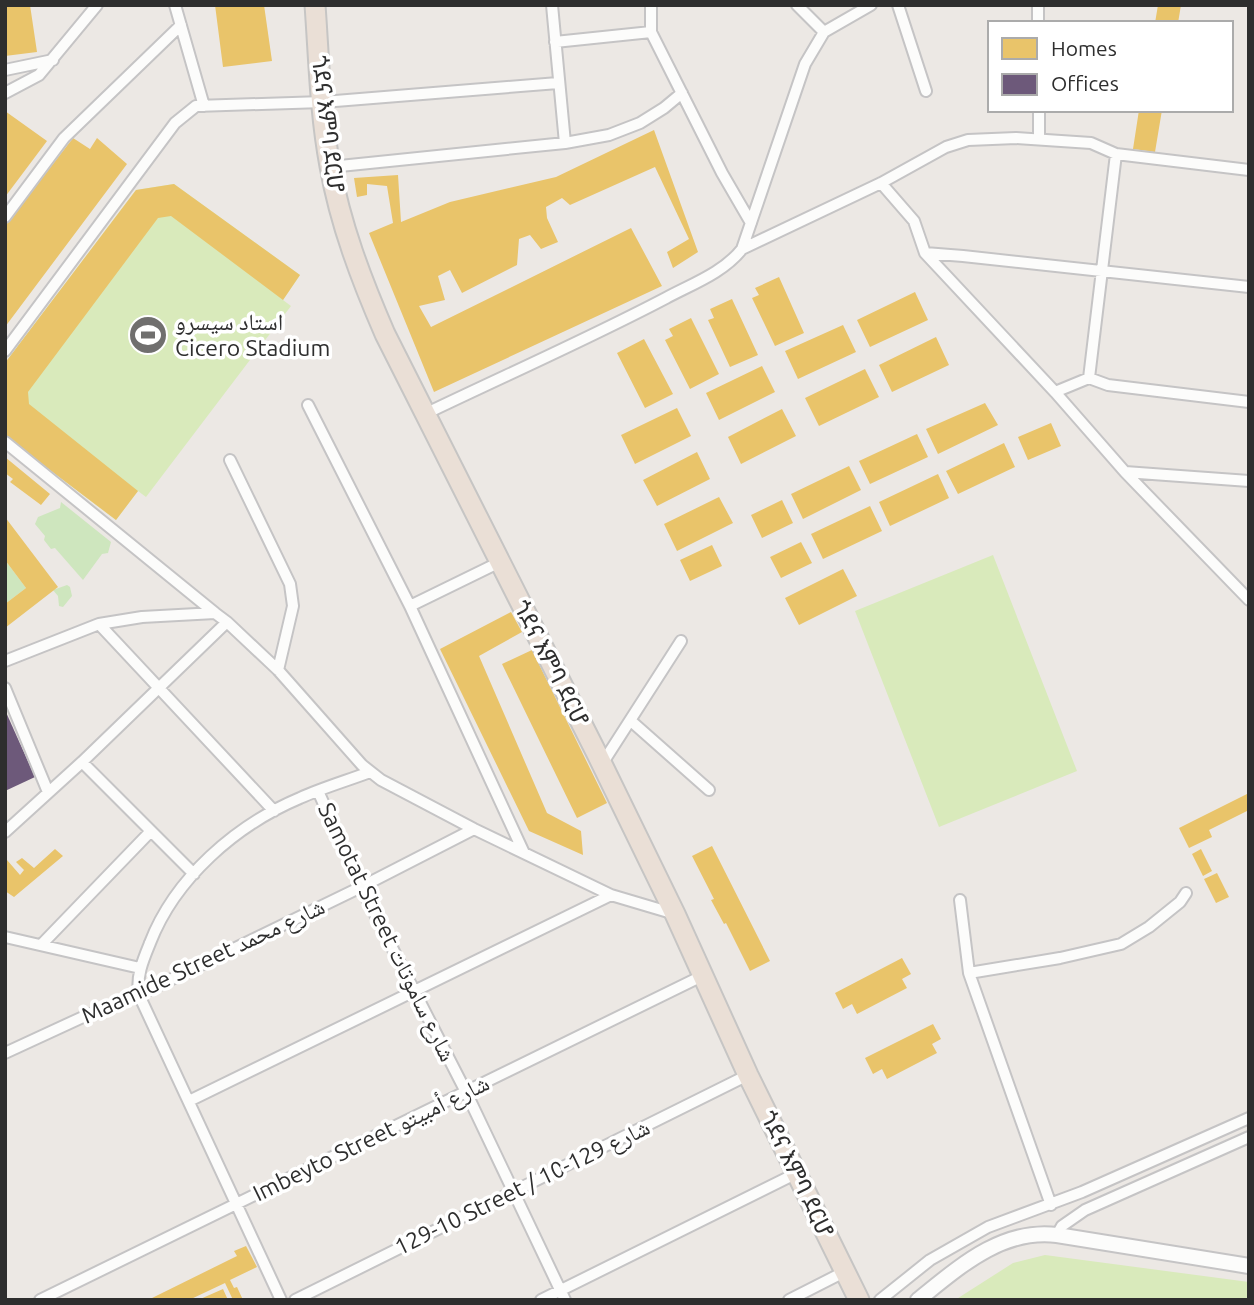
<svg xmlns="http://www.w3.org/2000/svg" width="1254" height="1305" font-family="Ubuntu,'Noto Naskh Arabic','Noto Sans Ethiopic',sans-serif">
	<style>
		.green { fill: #cee6be }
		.pitch { fill: #d9eabb }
		.homes { fill: #e9c46a }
		.offices { fill: #6d597a }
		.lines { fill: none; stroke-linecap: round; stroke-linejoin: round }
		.street-casing { stroke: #c5c4c5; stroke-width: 14 }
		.secondary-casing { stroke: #c5c4c5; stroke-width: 18 }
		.highway-casing { stroke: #c6c5c4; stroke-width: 23 }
		.street { stroke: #fcfcfb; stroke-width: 10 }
		.secondary { stroke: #fcfcfb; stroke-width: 14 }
		.highway { stroke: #eadfd6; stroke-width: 19 }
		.labels { text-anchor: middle; stroke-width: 7; stroke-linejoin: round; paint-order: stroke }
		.street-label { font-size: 23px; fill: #2e2e2e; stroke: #fff }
		.poi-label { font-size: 23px; fill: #2e2e2e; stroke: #fff; text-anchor: start }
	</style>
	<rect width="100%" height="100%" fill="#ece8e4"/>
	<path class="green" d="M61,502L111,542L108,553L102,554L83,580L55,548L51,549L44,540L45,536L35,524L38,517L60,508Z
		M5,560L26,588L5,604Z
		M67,585L70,587L72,596L63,607L59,606L58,596L53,590Z"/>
	<path class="pitch" d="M174,184L300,275L283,300L291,306L146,497L138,491L116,520L5,436V363L136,190Z
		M993,555L1077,771L939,827L855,611Z
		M1045,1255L1249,1282V1300H955L1013,1263Z"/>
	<path class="homes" d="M5,5H30L37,52L5,56Z
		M215,5H264L272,61L223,67Z
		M1158,5H1181L1178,23H1155Z
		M1139,110H1162L1155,152L1133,149Z
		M5,111L47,141L5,197Z
		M654,130L698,252L673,268L667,252L689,239L655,167L570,205L562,198L546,207L547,218L558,242L541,249L530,235L519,239L517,265L462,293L450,270L438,276L445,300L419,306L431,327L631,228L662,286L434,392L369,233L393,223L387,186L367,184V195L357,197L354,178L398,175L401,222L450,202L556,177Z
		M73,138L90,149L97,138L127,164L5,327V226Z
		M174,184L300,275L283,300L171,216L158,218L28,392L29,404L138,491L116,520L5,436V363L136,190Z
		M779,277L804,333L775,346L752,298L759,295L755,288Z
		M915,292L928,320L870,347L857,320Z
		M732,299L758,355L730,367L708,320L714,318L710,309Z
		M691,318L719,374L690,389L665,340L673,336L669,329Z
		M843,325L856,352L798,379L785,351Z
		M936,337L949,365L892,392L879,365Z
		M644,339L673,394L645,408L617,353Z
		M762,366L775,392L719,420L706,393Z
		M865,369L879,397L819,426L805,398Z
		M985,403L998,425L938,454L926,429Z
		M677,408L691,436L635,464L621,435Z
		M782,409L796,436L741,464L728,437Z
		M1051,423L1061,446L1028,460L1018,437Z
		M917,434L928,457L870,484L859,461Z
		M1004,443L1015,467L958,494L946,471Z
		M697,452L710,479L657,506L643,480Z
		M5,457L50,494L41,505L10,482L13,479L5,473Z
		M849,466L861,490L803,519L791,494Z
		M938,474L949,498L890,526L879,502Z
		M719,497L733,523L677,551L664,524Z
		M782,500L793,523L762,538L751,515Z
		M870,506L882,531L823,559L811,534Z
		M5,517L58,587L5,628V604L26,588L5,560Z
		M801,542L812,563L781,578L770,557Z
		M712,545L722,566L690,581L680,560Z
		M843,569L857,596L799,625L785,598Z
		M511,612L522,632L479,656L547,813L581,831L583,855L529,831L440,649Z
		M532,650L607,803L577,818L502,664Z
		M1249,793V810L1209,830L1212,837L1189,848L1179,828Z
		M712,846L770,961L750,971L726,923L724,924L711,900L714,899L692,856Z
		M55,849L63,856L14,897L5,891L7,860L20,875L24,870L16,862L22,858L34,868Z
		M1201,849L1212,871L1203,876L1192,854Z
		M1217,873L1229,897L1216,903L1204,879Z
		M902,958L911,974L902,979L907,988L857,1014L852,1004L843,1009L835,993Z
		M933,1024L941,1039L932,1044L937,1053L887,1079L882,1069L873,1074L865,1058Z
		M246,1246L257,1267L230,1280L234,1288L237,1287L243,1300H233L225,1283L189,1300H148L237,1256L234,1251Z
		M223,1289L228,1300H198Z"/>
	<path class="offices" d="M5,710L35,777L5,791Z"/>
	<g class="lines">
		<defs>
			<path id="street" d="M175,5L204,106
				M552,5L565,143
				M651,5V32L722,173L751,223
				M797,5L824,32
				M898,5L926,91
				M1038,5V23
				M555,42L651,32
				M5,70L53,60
				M5,93L39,75L97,5
				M1039,139V110
				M330,167L565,143L609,135L640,123L664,108L682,93
				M881,183L914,221L925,253L1055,392L1125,472L1249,600
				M5,217L64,138L181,25
				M742,249L805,64L824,32L871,5
				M925,253L963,256L1249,287
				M5,351L175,123L196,106L323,102L558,83
				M1089,378L1116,154
				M1055,392L1089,378L1108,385L1249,402
				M308,405L410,606L524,853
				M427,413C506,375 588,339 666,298C692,284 723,273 742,249L881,183L946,147L968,140L1016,138L1091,143L1116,154L1249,170
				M5,442L215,613
				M230,460L290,584L293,606L278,670
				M1125,472L1249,481
				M410,606L500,562
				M99,624L274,811
				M5,661L99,624L142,617L215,613L227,622L278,670L362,765L381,780L474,829L611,895L675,914
				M5,688L48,792
				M631,721L709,790
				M82,762L194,874
				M602,764L681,641
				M318,791L361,887L466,1092L565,1300
				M5,832L82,762L227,622
				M960,900L969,973L1051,1205
				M5,937L140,968
				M41,945L151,831
				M969,973L1060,958L1121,944L1149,927L1180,902L1186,893
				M5,1053L83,1017L139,995L361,887L474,829
				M189,1101L611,895
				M1057,1235L1062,1226L1085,1210L1249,1137
				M40,1300L702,976
				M281,1300L139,995C136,976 143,960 150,943C175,878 236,825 300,798C322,788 346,781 370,772
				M295,1300L748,1075
				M541,1300L797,1173
				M789,1300L844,1272
				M880,1300L930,1260L988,1227L1082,1192L1249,1118"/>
			<path id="secondary" d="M918,1300C959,1267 1002,1228 1057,1235L1249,1266"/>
			<path id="highway" d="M315,5C319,59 320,113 330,166C340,224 362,281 385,334L597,754L675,914L748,1075L859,1300"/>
		</defs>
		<use href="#street" class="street-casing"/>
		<use href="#secondary" class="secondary-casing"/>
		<use href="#highway" class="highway-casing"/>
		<use href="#street" class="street"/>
		<use href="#secondary" class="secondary"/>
		<use href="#highway" class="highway"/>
	</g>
	<defs>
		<symbol id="stadium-disc" viewBox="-11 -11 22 22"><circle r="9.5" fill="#706f6e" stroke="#fff"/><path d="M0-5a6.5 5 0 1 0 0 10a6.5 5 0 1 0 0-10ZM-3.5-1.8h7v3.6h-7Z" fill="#fff"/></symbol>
	</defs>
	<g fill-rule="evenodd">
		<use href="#stadium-disc" x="126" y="313" width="44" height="44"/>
	</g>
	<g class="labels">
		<g class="street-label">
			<text transform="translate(328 124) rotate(83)" y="8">ጎደና እምባ ደርሆ</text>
			<text transform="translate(551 663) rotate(63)" y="8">ጎደና እምባ ደርሆ</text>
			<text transform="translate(387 932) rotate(64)" y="8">Samotat Street شارع ساموتات</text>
			<text transform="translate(203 961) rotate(-25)" y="8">Maamide Street شارع محمد</text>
			<text transform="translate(371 1138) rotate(-26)" y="8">Imbeyto Street شارع أمبيتو</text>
			<text transform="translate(797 1174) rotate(64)" y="8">ጎደና እምባ ደርሆ</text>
			<text transform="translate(522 1187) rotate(-26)" y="8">129-10 Street / شارع 129-10</text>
		</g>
		<g class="poi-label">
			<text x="175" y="330">استاد سيسرو<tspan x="175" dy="26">Cicero Stadium</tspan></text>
		</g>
	</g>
	<rect width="1254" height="1305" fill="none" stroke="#2e2e2e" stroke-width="14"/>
	<rect x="988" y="21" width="245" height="91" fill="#ffffff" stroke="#ababab" stroke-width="2"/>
	<rect x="1002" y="38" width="35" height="21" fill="#e9c46a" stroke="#ababab" stroke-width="2"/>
	<text x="1051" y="56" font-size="21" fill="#2e2e2e">Homes</text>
	<rect x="1002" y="74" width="35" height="21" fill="#6d597a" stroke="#ababab" stroke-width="2"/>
	<text x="1051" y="91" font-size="21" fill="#2e2e2e">Offices</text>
</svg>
